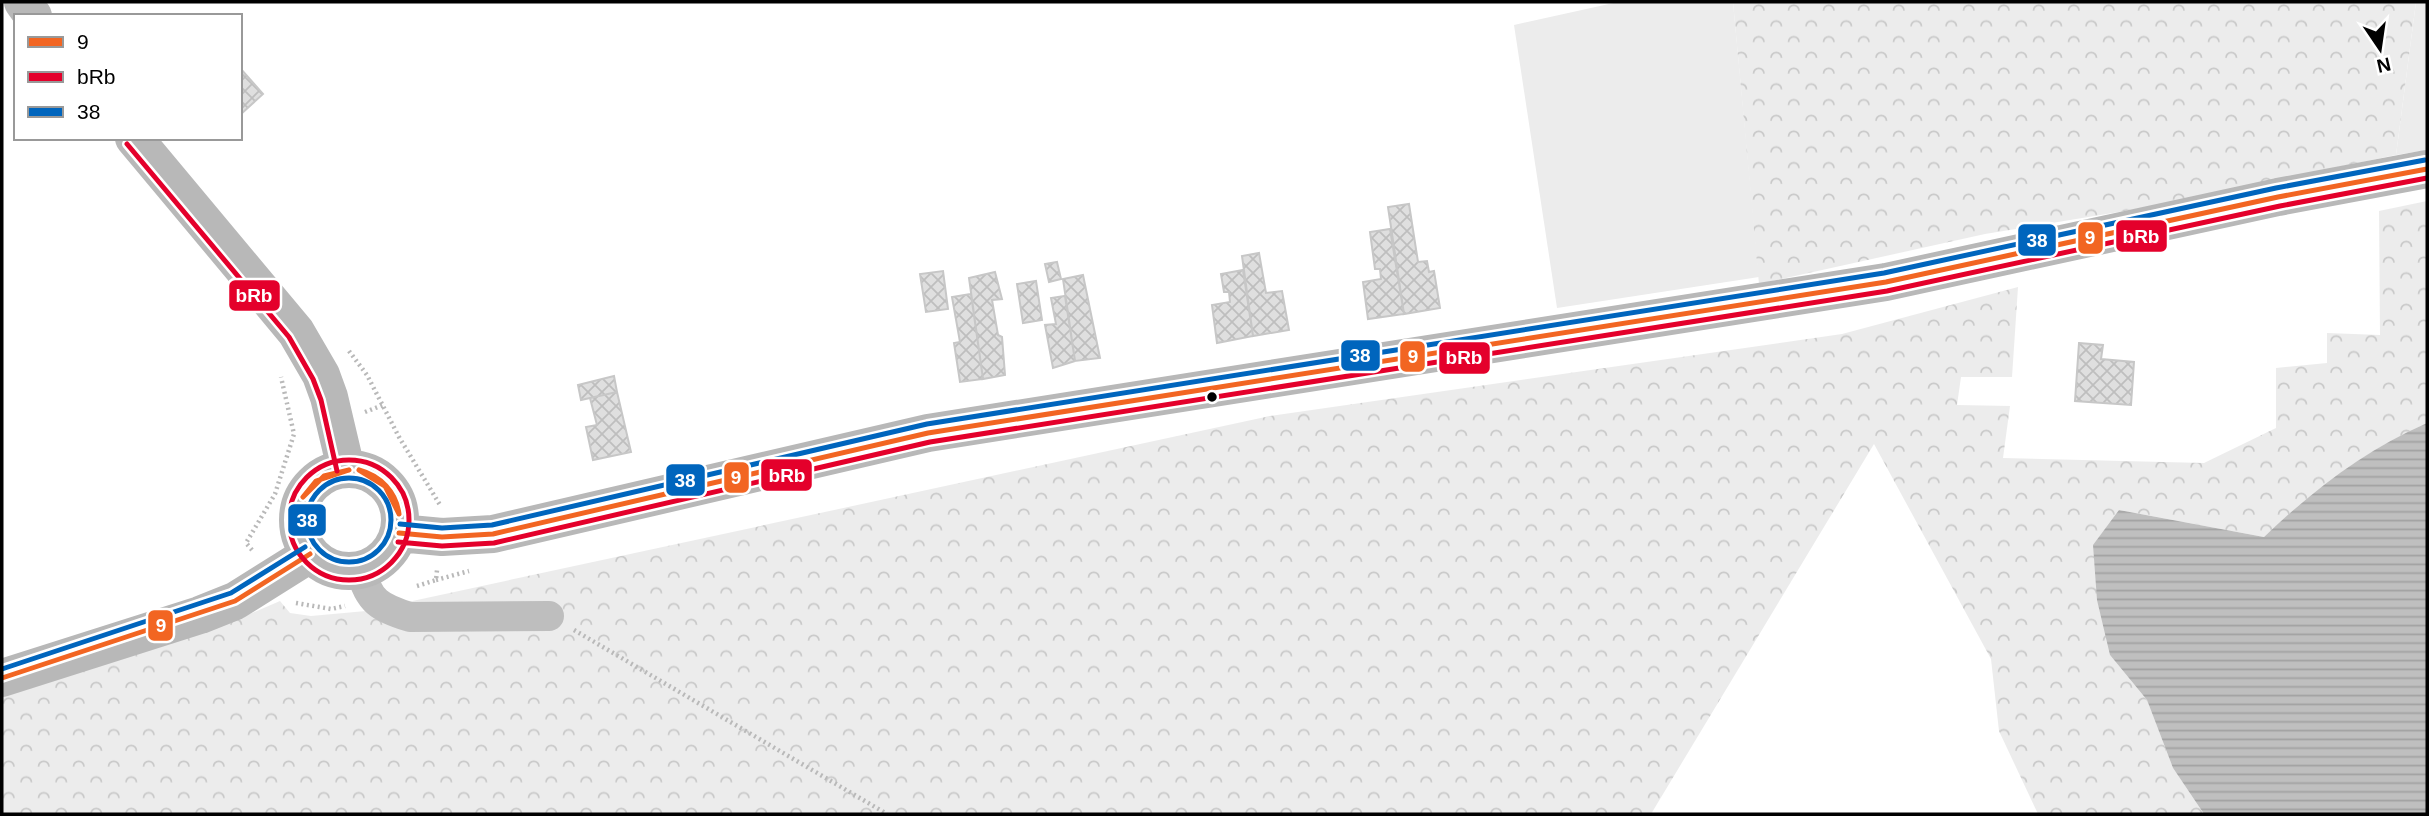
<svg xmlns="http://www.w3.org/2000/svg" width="2429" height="816" font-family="Helvetica,sans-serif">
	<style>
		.green { fill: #ececec }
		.forest { fill: url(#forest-crowns) }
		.water { fill: url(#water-rules) }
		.building { fill: url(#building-cross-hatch); stroke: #c7c7c7; stroke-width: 2 }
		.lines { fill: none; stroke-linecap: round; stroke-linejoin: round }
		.path { stroke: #b9b9b9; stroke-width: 4.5; stroke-dasharray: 2 3.5; stroke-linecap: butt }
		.street { stroke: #bebebe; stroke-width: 30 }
		.secondary { stroke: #b8b8b8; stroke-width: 38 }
		.bus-1-casing { stroke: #fff; stroke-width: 10 }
		.bus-2-casing { stroke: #fff; stroke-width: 10 }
		.bus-3-casing { stroke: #fff; stroke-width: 10 }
		.bus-1 { stroke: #f26522; stroke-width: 5 }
		.bus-2 { stroke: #e4002b; stroke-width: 5 }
		.bus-3 { stroke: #0065bd; stroke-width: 5 }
		.bus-dot { fill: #000; stroke: #fff; stroke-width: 2.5 }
		.line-badge { stroke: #fff; stroke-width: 2.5 }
		.badge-label { font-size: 19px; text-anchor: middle; font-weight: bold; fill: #fff }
	</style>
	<defs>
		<pattern id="forest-crowns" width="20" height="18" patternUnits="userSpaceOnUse" patternTransform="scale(1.75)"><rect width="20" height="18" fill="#ececec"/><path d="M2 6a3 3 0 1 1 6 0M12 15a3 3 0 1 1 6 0" fill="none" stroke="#c9c9c9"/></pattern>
		<pattern id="water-rules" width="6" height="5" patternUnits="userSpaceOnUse" patternTransform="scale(1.75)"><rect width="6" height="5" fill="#bfbfbf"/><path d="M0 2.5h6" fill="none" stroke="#a2a2a2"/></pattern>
		<pattern id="building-cross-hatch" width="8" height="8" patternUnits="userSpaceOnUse" patternTransform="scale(1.75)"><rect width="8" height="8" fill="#dfdfdf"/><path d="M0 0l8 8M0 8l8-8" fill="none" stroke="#bebebe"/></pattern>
	</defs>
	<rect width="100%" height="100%" fill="#fff"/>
	<path class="green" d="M1618,2H1733L1759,277L1557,308L1514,25Z
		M2416,2H2427V150L2396,155Z"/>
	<path class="forest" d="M1733,2H2416L2396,155L2131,210L1985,234L1759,284Z
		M2427,201V423C2366,450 2312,491 2264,537L2119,510L2110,655L2147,700L2173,768L2204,814H2038L1999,731L1991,659L1874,444L1651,814H2V692L252,613L280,601L290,613L311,616L366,611L1270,416L1842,334L2018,287L2012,377H1961L1957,405L2010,406L2003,458L2204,463L2276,428V368L2327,363V333L2380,335L2379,211Z"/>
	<path class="water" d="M2427,423V814H2204L2173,768L2147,700L2110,655L2097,600L2093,545L2119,510L2264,537C2312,491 2365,450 2427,423Z"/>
	<path class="building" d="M240,68L263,94L240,115Z
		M1409,204L1418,262L1427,261L1429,272L1434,271L1440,308L1404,314L1388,207Z
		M1390,229L1404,314L1368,319L1363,282L1381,279L1380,269H1375L1370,232Z
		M1259,253L1266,293L1282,291L1289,330L1253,336L1242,256Z
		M1057,262L1061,279L1049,282L1045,264Z
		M1243,270L1253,336L1217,343L1212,305L1230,302L1229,292H1224L1221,274Z
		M943,271L948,309L926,312L920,274Z
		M995,272L1002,299L992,300L998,335L1002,337L1005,375L983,379L969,278Z
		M1083,275L1100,358L1075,361L1063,279Z
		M1036,281L1042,320L1023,323L1017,284Z
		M971,294L983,379L960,382L954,343L960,342L952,297Z
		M1065,296L1075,361L1053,368L1045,325L1056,324L1051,298Z
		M2079,343L2103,345L2101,359L2134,362L2131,405L2075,401Z
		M614,376L617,392L581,400L578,385Z
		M617,392L631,452L593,460L586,427L597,425L590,398Z"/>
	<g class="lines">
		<path class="path" d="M349,351L367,375L399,437L440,505
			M365,412L383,405
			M252,550L246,543L275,494L294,434L281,377
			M436,580L469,571
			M417,586L436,580L437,570
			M296,603L331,609L345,606
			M574,630L887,814"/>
		<path class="street" d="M361,570C368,601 380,608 410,617L549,616"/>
		<path class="secondary" d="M23,2L33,16
			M134,138L296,332L321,375L329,397L346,469
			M298 520a51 51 0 1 1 102 0a51 51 0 1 1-102 0Z
			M399,533L442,537L493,534L928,433L1886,282L2278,197L2427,169
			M2,678L200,615L235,601L310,554"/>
		<defs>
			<path id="bus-1" d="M359,470C381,476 396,492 399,514
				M359,470L385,486L399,514
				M303,497L324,476L349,470
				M303,497L316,481L349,470
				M399,533L442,537L493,534L928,433L1886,282L2278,197L2427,169
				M2,678L235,601L310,554"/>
			<path id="bus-2" d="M127,144L289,337L313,379L321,400L337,471
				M289 520a60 60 0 1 1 120 0a60 60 0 1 1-120 0Z
				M398,542L442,546L494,543L930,442L1887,291L2280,206L2427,178"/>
			<path id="bus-3" d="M307 520a42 42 0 1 1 84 0a42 42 0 1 1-84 0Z
				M400,524L442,528L492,525L927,424L1884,273L2276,188L2425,160
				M2,669L231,593L305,547"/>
		</defs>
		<use href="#bus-1" class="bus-1-casing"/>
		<use href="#bus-2" class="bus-2-casing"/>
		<use href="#bus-3" class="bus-3-casing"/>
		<use href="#bus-1" class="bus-1"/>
		<use href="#bus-2" class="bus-2"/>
		<use href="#bus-3" class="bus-3"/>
	</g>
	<circle class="bus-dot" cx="1212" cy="397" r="6"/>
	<g class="line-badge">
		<rect x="2115" y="219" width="53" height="34" rx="7" fill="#e4002b"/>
		<rect x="2077" y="221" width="27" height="34" rx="7" fill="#f26522"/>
		<rect x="2017" y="223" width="40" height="34" rx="7" fill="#0065bd"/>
		<rect x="228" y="279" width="53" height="33" rx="7" fill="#e4002b"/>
		<rect x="1340" y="339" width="41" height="33" rx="7" fill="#0065bd"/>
		<rect x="1399" y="340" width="27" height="33" rx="7" fill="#f26522"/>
		<rect x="1438" y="341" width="53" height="34" rx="7" fill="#e4002b"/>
		<rect x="760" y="458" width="53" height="34" rx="7" fill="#e4002b"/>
		<rect x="723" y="461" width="27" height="33" rx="7" fill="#f26522"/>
		<rect x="665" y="463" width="41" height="34" rx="7" fill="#0065bd"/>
		<rect x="287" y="503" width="40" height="34" rx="7" fill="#0065bd"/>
		<rect x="147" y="609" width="27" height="33" rx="7" fill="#f26522"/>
	</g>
	<g class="badge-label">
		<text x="2141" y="243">bRb</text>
		<text x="2090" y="244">9</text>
		<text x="2037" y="247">38</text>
		<text x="254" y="302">bRb</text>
		<text x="1360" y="362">38</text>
		<text x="1413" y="363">9</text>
		<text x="1464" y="364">bRb</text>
		<text x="787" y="482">bRb</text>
		<text x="736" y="484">9</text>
		<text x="685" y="487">38</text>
		<text x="307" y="527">38</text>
		<text x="161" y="632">9</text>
	</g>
	<rect width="2429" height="816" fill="none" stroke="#000000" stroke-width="7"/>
	<rect x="14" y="14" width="228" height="126" fill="#ffffff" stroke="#999999" stroke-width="2"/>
	<rect x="28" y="37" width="35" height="10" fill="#f26522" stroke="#999999" stroke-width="2"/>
	<text x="77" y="49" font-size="21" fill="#000000">9</text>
	<rect x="28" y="72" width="35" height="10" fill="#e4002b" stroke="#999999" stroke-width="2"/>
	<text x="77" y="84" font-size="21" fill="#000000">bRb</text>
	<rect x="28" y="107" width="35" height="10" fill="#0065bd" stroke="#999999" stroke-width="2"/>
	<text x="77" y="119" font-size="21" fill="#000000">38</text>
	<g transform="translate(2380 49) rotate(167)" stroke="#ffffff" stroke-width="5" paint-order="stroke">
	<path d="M0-5L12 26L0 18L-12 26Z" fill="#000000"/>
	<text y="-10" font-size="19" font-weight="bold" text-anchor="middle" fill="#000000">N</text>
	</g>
</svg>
